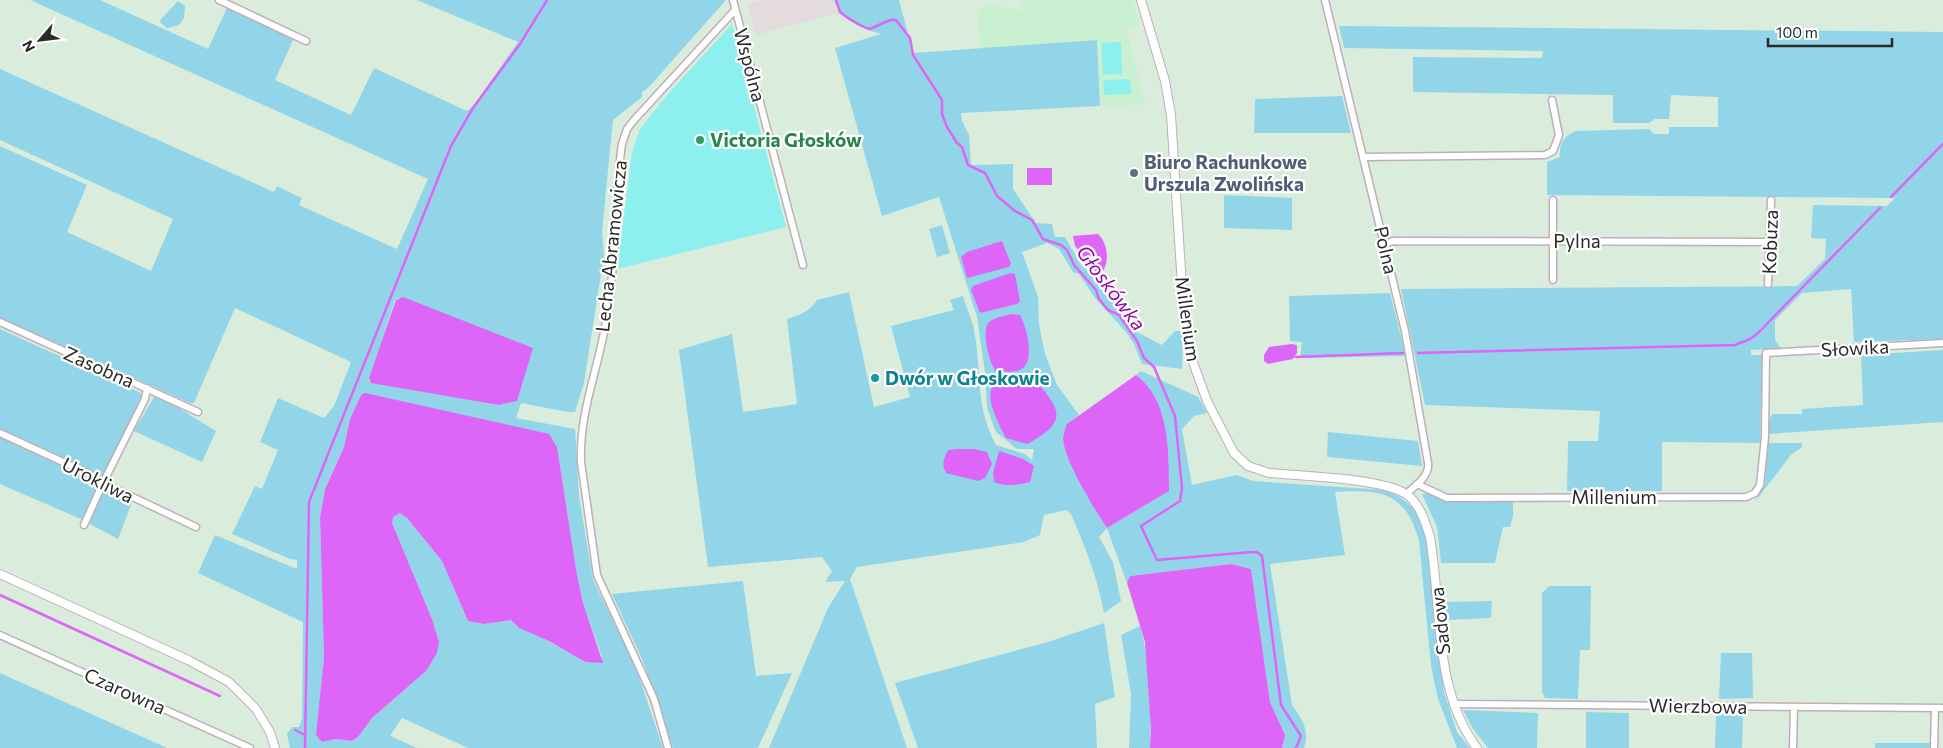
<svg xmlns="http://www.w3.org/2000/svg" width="1943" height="748" font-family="Commissioner,sans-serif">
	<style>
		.industrial { fill: #e4dbdd }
		.education { fill: #c8f0d1 }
		.green { fill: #92d5e8; fill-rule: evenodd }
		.pitch { fill: #8df0ee }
		.water { fill: #dd65f7 }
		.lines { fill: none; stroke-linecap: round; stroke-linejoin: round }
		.stream { stroke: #dd65f7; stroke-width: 2.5 }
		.minor-casing { stroke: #bfaeb8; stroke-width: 9 }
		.tertiary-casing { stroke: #bfaeb8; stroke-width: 10 }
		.minor { stroke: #fff; stroke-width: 6 }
		.tertiary { stroke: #fff; stroke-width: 8 }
		.leisure-dot { fill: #2e9e5b; stroke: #fff; stroke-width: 2 }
		.service-dot { fill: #5c6f8a; stroke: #fff; stroke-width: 2 }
		.culture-dot { fill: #0f9aa8; stroke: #fff; stroke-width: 2 }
		.labels { text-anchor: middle; stroke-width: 4.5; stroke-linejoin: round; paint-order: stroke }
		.street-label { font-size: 19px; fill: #292929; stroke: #fff }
		.leisure-label { font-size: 19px; font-weight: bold; fill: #27864d; stroke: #fff; text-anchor: start }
		.service-label { font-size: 19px; font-weight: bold; fill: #4e5e75; stroke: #fff; text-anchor: start }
		.culture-label { font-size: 19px; font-weight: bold; fill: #0d838f; stroke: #fff; text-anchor: start }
		.water-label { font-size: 20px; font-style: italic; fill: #9304a3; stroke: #fff }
	</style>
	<rect width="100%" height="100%" fill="#daeddc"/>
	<path class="industrial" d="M762,0H834L839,13L756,35L747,4Z"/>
	<path class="education" d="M1021,0H1132L1140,24L1127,30L1146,105L1100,106L1097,40L980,49L977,10L990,4L1026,12Z"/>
	<path class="green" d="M30,0H100L208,49L227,8L294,38L275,80L351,115L374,68L467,111L474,105L518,42L417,0H726L649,87L642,92V97L613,120L602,232L604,255L584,383L575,412H568L521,403L516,418L575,429L579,496L593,580L635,665L663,748H468L402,718L390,736L417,748H290L287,734L292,727H299L302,719L303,622L198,573L215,535L297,569V560L290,559L232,534L255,486L262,489L278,450L260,442L278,398L324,418L334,406L351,362L235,308L194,403H190L0,318V146L87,185L67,232L151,271L173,219L0,140V69L274,192L277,186L302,198L299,205L397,249L428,179ZM399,298L517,401L499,405L369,381L395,300ZM361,395L557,447L577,575L583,603L602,657L578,658L551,642L519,628L511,620L484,624L468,621L442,561L407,518L400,513L392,517V523L432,619L439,642L426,671L372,718L358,737L352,741L336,739L322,742L320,705L324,658L320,517L325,488L344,447L350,419Z
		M834,0H899L913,53L1097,40L1100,106L961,113L962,121L969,135L971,165L1013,164V189L1036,223L1052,224L1055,237H1065L1081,265L1096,277L1131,329L1162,345L1175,331H1183L1182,369L1142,364L1134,344L1126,332L1095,298L1079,274L1073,272L1059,249L1047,243L1022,252L1038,297L1039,324L1045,354L1057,385L1079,415C1072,421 1064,427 1063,436C1061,453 1097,512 1107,528L1169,491C1169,452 1170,401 1136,375L1141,371L1198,397L1207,413L1194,416L1182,429L1192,485L1237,475L1253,481L1384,490L1400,497L1412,507L1420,519L1425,533L1444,692L1457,732L1470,748H1457L1438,699L1431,666L1419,541C1406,492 1380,489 1335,492L1345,555L1270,564L1292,705C1302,719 1310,730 1304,748H1282L1285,735L1270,702L1251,569L1231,564L1130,576L1127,583L1107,528L1099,537L1113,562L1121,601L1104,613C1098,578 1085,547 1071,514L1066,510L1044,515L1040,535L1024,542L857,567L850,579L907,748H769L828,608L845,581L825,582L832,571L822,557L708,567L679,350L732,334L743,412L797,404L787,319C800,315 809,312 817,300L849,292L874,407L910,397L891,326L954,310L950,300L963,296C966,306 970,316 973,325C983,370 973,401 996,445L1025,454L1032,460L1034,449H1017L996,432L987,408L985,372L977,317L939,197L882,216L835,48L881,34C860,28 842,20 834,0Z
		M178,1L185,6L184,18L179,25L167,28L160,22L161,19Z
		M1339,26L1943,32V339L1854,342L1851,289L1802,293L1775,320V340L1781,348L1751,350V355H1762L1760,443L1662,442V491H1567L1568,441H1598L1600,411L1425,405L1401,289L1797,286L1825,259L1826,239L1811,238L1813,205L1887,206L1895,198L1547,195V162L1560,157C1559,142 1563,137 1576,131L1649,129L1654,134H1669V127H1718V97L1671,95L1669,119H1655L1649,123H1613V95L1413,92V57L1542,58L1543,51L1344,48Z
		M1342,96L1351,133H1254L1255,99Z
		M1224,195L1292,198V230L1224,228Z
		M942,225L950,253L937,257L929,229Z
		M1390,293L1406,356L1300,358L1302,342L1290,341L1289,296Z
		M0,329L141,393V397L104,474L99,476L0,430Z
		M1943,350V422L1768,434V420L1773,414H1802V409L1863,405L1861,355Z
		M154,397H161L216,431L202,462L134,431Z
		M1328,432L1418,441L1422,466L1327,457Z
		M0,437L97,481L98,484L83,520L0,484Z
		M1768,443H1802V447L1791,455L1754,503L1765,484Z
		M107,490L132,502L118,539L88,523L104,491Z
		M1427,493L1449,502L1513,501V516L1510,527H1503L1495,563H1441L1437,527L1422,494Z
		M743,581L756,676L792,673L758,748H673L643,661L612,594Z
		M1549,586H1591L1590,650H1580L1578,699L1545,698L1542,692V593Z
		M1492,601L1491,618L1447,620L1445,602Z
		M1104,623L1115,697L1095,704L1097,748H918L895,683L1048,642Z
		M1140,626C1150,659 1152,713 1150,748H1129L1131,694L1121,635Z
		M1721,653H1752L1753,698L1719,699Z
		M0,673L167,748H0Z
		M1463,710L1538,713L1537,748H1488L1473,729Z
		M1586,712L1629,713V748H1586Z
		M1716,715H1743L1742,748H1715Z
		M1875,743H1931V748H1875Z"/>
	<path class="pitch" d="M732,24L786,227L617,269L632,152L640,129L667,95Z
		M1121,42L1122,74L1103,75L1101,43Z
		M1130,79L1131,94L1104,95L1103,80Z"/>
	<path class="water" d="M1027,168H1052V185H1027Z
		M1098,234C1107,242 1110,260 1103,271H1095L1075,246L1073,236Z
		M1002,241L1011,264L1009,267L967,278L961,257L967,252Z
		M1010,273L1015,274L1020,301L1017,304L980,313L971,290L973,286Z
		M403,297L533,348L517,401L499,405L371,383L369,378L396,300Z
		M1011,314L1020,315C1026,325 1035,358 1023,368C1015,374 1005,371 996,371C989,363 981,331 989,322C995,317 1005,316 1011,314Z
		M1292,344L1297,345V353L1293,359L1268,364L1264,361V355L1269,347Z
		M1030,374C1058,407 1073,420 1027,444L1006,438C1000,426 981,394 996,383C1005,376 1020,376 1030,374Z
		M1136,375C1170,400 1169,452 1169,491L1107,528C1094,508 1065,462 1063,439C1063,434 1065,429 1067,424Z
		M365,393L549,434L557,447L577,575L583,603L603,663L586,662L578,658L551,642L519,628L511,620L484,624L468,621L442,561L407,518L400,513L393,517L392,523L432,619L439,642L437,653L426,671L372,718L358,737L352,741L336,739L322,742L316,735L324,658L320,517L325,489L344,447L350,419L361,395Z
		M958,449H974L987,452L992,464L985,478L978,481L946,473C941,463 944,459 948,450Z
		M999,451L1023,459L1034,466L1030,482C1017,485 1007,487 994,482L993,473Z
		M1231,564L1251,569L1270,702L1285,735L1282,748H1150L1151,729L1145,642L1127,583L1130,576Z"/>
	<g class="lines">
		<path class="stream" d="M836,0L840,12C847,18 862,27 870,29L890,20H896L910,38L913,55L942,100V114L947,127L957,143L962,147L968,165L985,173L997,196L1015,211L1032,220L1043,239L1061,245L1067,250L1074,265L1096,290L1099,299L1108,310L1119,315L1137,341L1144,358L1154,367L1175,416L1182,488L1180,501L1141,526L1157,560L1252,552H1257L1262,556L1281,705L1301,736L1296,748
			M1891,197L1943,144
			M1418,353L1735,345L1750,339L1758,333L1880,208
			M1296,357L1403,353
			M0,595L220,696
			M295,730L305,735
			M305,748L309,502L451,146L473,108L520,44L547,0"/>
		<defs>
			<path id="minor" d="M219,0L306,41
				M733,0L803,265
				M1325,0L1405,331L1428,463C1430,476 1415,486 1406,494
				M1363,157L1545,155L1553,151L1559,135L1552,100
				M1385,244L1393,241L1770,242
				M1553,280V200
				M1768,284L1771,200
				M0,322L198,412
				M0,433L89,474L103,483L196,527
				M1417,484L1447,498L1746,497L1755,493L1760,485L1765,437L1766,353L1943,343
				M84,525L103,483L145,399L147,388
				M0,635L250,748
				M1453,704L1943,708
				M668,748L654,699L597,575L581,462C579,415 597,372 605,327C617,267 613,205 622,144L627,129L635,119L735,10
				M1793,748L1794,707
				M1934,748L1935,708"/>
			<path id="tertiary" d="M1141,0L1165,81L1171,115L1182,286L1193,362L1207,401L1234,453L1248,466L1269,473C1301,476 1381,478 1406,494C1420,504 1425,521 1430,537C1442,606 1433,690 1477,748
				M0,574L188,660L229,682L256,709L270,732L275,748"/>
		</defs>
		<use href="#minor" class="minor-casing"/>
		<use href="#tertiary" class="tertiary-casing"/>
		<use href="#minor" class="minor"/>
		<use href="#tertiary" class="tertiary"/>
	</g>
	<circle class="leisure-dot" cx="700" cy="140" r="5"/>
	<circle class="service-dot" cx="1134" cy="173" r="5"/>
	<circle class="culture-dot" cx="875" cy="378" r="5"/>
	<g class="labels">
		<g class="street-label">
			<text transform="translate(750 65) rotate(75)" y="7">Wspólna</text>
			<text x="1577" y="248">Pylna</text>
			<text transform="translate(1770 242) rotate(-88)" y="7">Kobuza</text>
			<text transform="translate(611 246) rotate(-84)" y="7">Lecha Abramowicza</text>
			<text transform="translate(1386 250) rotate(77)" y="7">Polna</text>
			<text transform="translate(1188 319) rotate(82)" y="7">Millenium</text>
			<text transform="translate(1855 348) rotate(-3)" y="7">Słowika</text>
			<text transform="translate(99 367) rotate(24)" y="7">Zasobna</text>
			<text transform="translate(98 480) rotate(27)" y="7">Urokliwa</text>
			<text x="1614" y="504">Millenium</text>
			<text transform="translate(1440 621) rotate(-96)" y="7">Sadowa</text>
			<text transform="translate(125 691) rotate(24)" y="7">Czarowna</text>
			<text transform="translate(1698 706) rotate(1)" y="7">Wierzbowa</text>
		</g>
		<g class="leisure-label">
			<text x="710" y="147">Victoria Głosków</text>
		</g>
		<g class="service-label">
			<text x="1144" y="169">Biuro Rachunkowe<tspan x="1144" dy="22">Urszula Zwolińska</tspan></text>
		</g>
		<g class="culture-label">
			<text x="885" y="385">Dwór w Głoskowie</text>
		</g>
		<g class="water-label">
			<text transform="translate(1111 288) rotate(53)" y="7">Głoskówka</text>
		</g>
	</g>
	<g transform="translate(40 40) rotate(242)" stroke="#ffffff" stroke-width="4" paint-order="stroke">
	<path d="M0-4L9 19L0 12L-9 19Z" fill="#292929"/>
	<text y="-8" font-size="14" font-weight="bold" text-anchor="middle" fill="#292929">N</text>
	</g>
	<path d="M1768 38v8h124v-8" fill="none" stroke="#292929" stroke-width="2.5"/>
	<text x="1776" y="38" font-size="15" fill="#292929" stroke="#ffffff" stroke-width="4" paint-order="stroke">100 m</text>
</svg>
